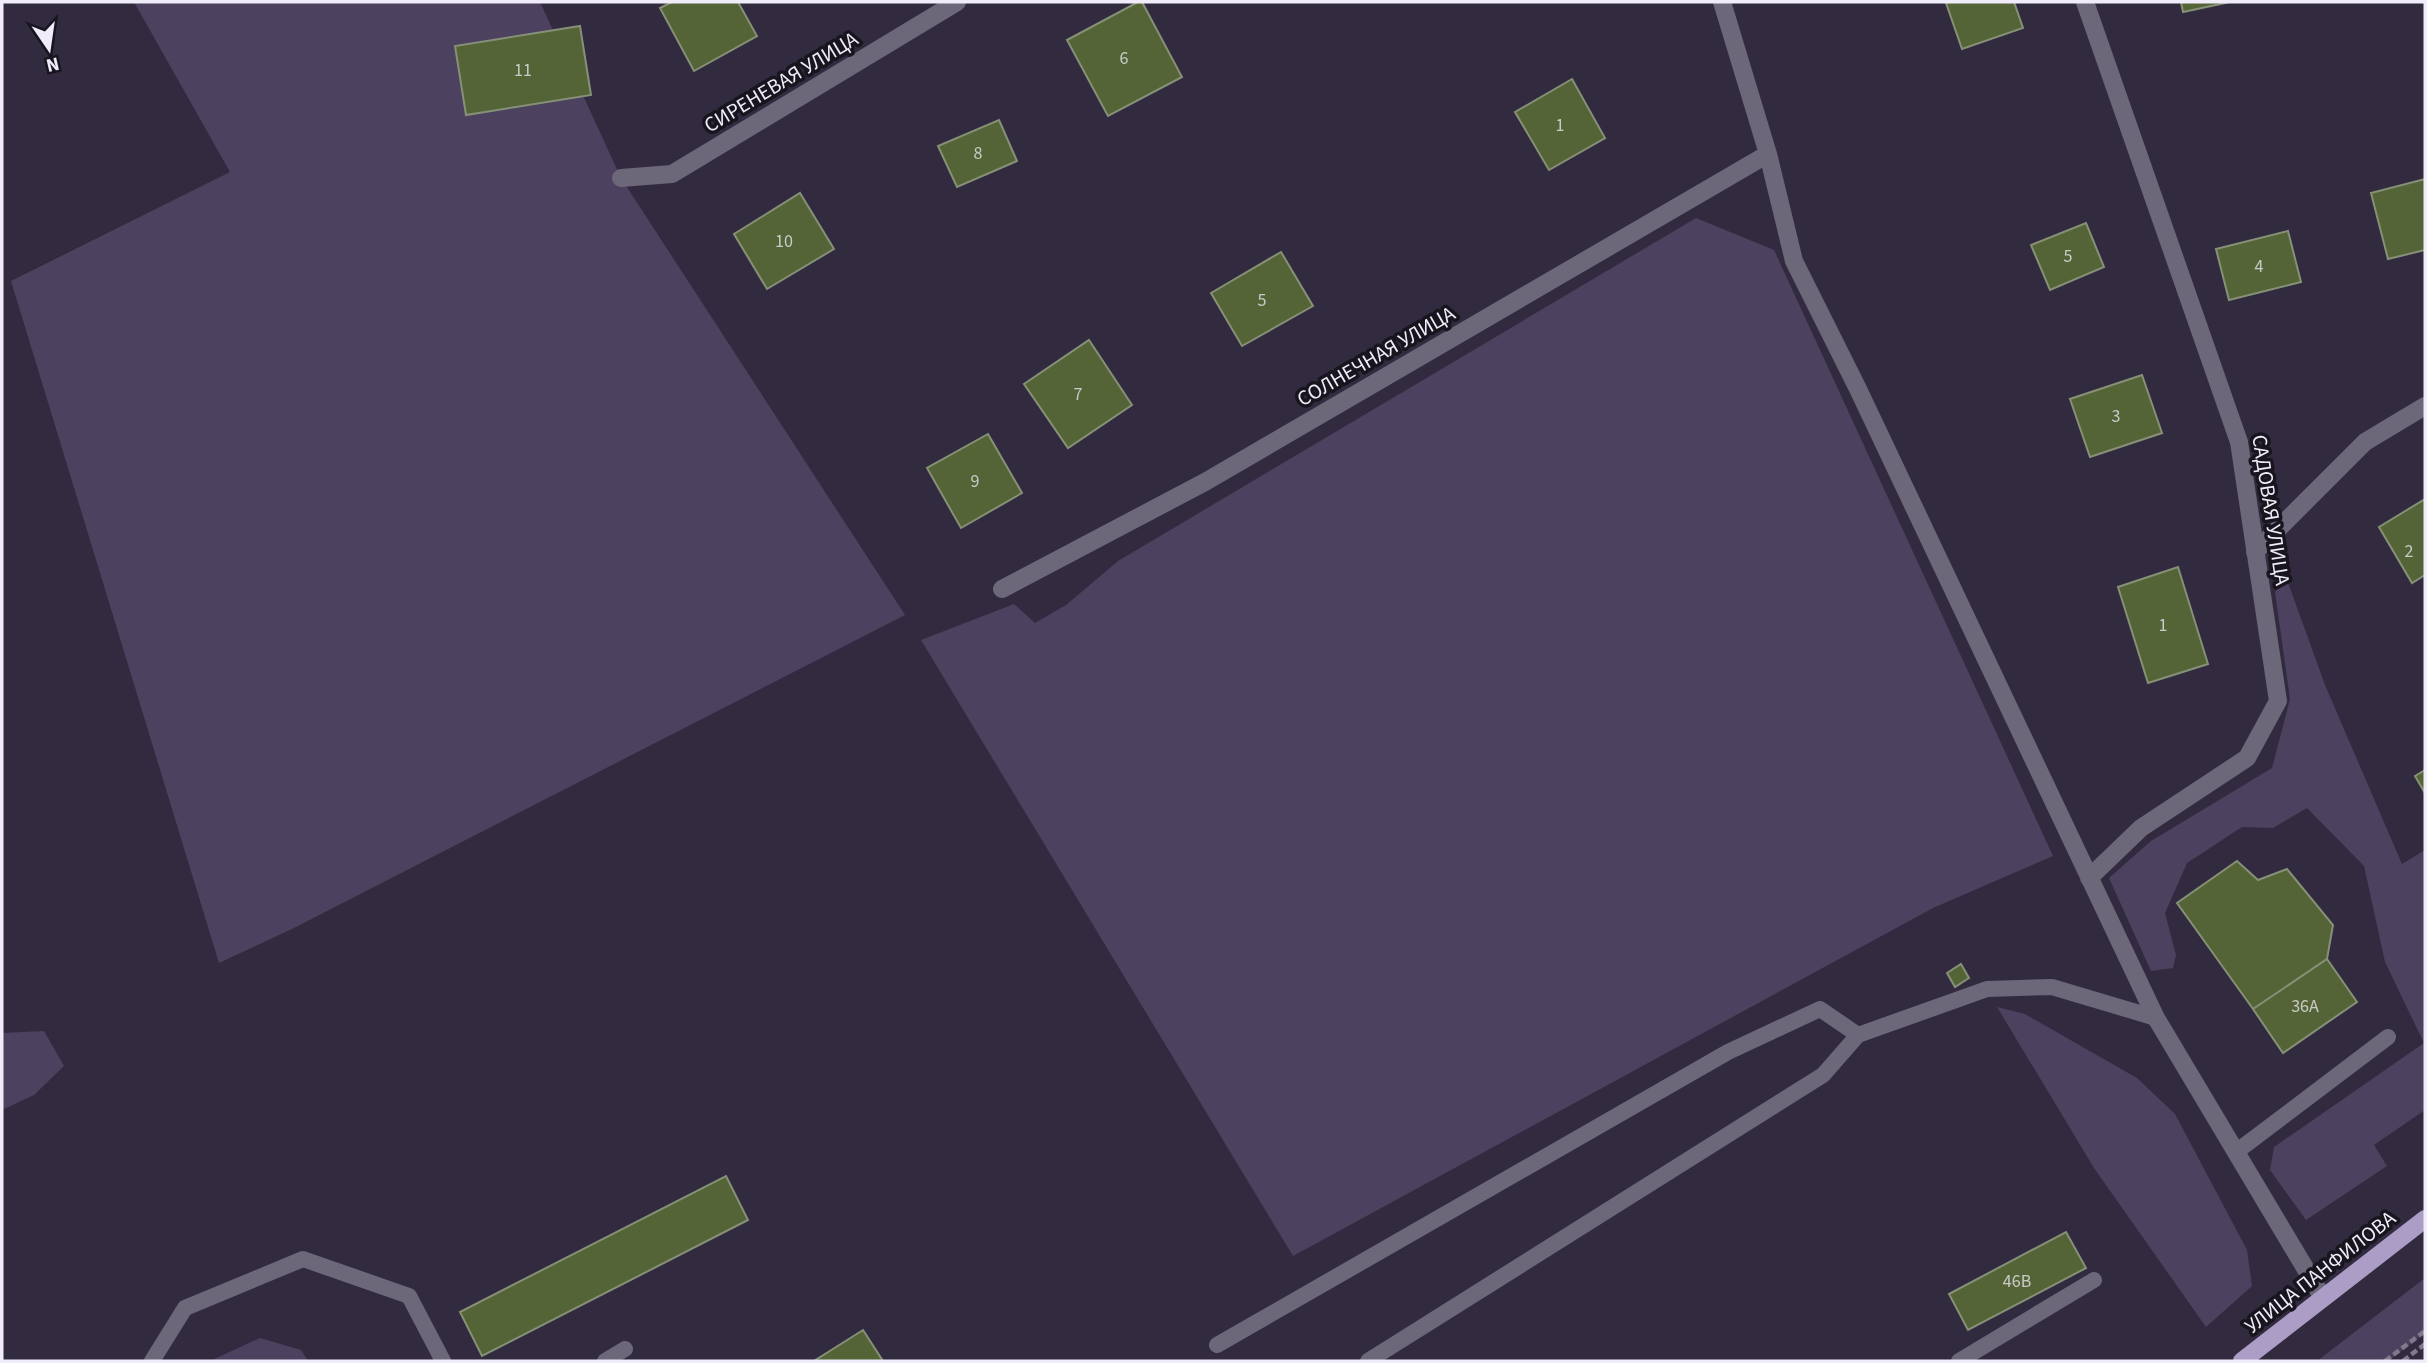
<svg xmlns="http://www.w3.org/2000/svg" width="2427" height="1363" font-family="'Source Sans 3',sans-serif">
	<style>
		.green { fill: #4c415f }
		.building { fill: #546437; stroke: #869077; stroke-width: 2 }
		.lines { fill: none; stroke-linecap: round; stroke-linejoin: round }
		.path { stroke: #7f798a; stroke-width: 4.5; stroke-dasharray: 7 3.5; stroke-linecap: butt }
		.service { stroke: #6d677a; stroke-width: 16 }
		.minor { stroke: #6d677a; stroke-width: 18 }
		.primary { stroke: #ab9dc5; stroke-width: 18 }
		.labels { text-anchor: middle; stroke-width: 7; stroke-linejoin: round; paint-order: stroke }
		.number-label { font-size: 18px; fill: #c9cac8 }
		.street-label { font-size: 21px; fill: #f0ecf9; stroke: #18151e }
	</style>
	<rect width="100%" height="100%" fill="#322b3f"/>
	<path class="green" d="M134,2H540L621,178L905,615L294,928L219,963L11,281L230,172Z
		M1696,218L1774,250L2053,856L1933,908L1293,1256L921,640L1014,604L1035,623L1066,605L1118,561Z
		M2286,577L2325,685L2402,864L2425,850V1110L2374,1145L2387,1166L2306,1220L2270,1170L2274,1147L2424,1043L2385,962L2364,866L2307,808L2273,828L2242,827L2187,863L2165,913L2176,955L2173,968L2151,971L2109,878L2151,841L2272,768L2290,699L2275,592Z
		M1997,1007L2025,1014L2137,1078L2175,1114L2247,1250L2252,1286L2206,1327L2094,1168Z
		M44,1031L64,1066L34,1095L2,1110V1033Z
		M2425,1278V1333L2388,1361H2317Z
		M260,1338L301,1350L308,1361H210Z"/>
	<path class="building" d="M672,2H738L757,36L694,71L660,8Z
		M1138,2H1142L1182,77L1108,116L1067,40Z
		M1950,2H2014L2023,28L1962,49L1946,3Z
		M2181,2H2230L2183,12Z
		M580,26L591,95L466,115L455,46Z
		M1572,79L1605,138L1549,170L1515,112Z
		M999,120L1017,161L957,187L938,146Z
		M2425,179V250L2388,259L2371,193Z
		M800,193L834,249L767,289L734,234Z
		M2086,223L2104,267L2050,290L2031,245Z
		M2288,231L2301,282L2229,300L2216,249Z
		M1281,252L1313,306L1242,346L1211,293Z
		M1089,340L1132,405L1068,448L1024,384Z
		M2142,375L2162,433L2090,457L2070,399Z
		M988,434L1022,493L961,528L927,468Z
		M2425,499V575L2412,583L2379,527Z
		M2178,567L2208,664L2148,683L2118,587Z
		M2425,770V793L2415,776Z
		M2237,861L2258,880L2287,869L2333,925L2327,959L2253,1009L2177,903Z
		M2327,959L2357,1002L2283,1053L2253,1009Z
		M1961,964L1969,978L1955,987L1947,973Z
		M726,1176L748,1220L482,1356L460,1312Z
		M2066,1232L2086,1268L1968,1330L1949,1294Z
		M863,1330L883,1361H814Z"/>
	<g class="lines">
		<path class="path" d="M2385,1361L2425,1331
			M2403,1361L2425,1344"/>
		<path class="service" d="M2236,1152L2388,1037
			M1217,1345L1728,1052L1820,1009L1858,1035
			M152,1361L185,1308L303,1259L409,1296L443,1361
			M605,1361L625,1349
			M1368,1361L1823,1075L1858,1035L1987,989L2052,987L2156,1018
			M1959,1361L2094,1280"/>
		<path class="minor" d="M1722,2L1768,154L1794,261L1858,389L2156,1018L2323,1298
			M2085,2L2239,442L2278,701L2247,758L2141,828L2089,878
			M621,178L672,174L957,2
			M2255,552L2365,442L2425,406
			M1002,589L1205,482L1768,154"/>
		<path class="primary" d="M2242,1361L2425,1219"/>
	</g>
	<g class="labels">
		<g class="number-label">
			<text x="1124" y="64">6</text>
			<text x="523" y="76">11</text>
			<text x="1560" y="131">1</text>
			<text x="978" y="159">8</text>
			<text x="784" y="247">10</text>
			<text x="2068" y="262">5</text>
			<text x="2259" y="272">4</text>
			<text x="1262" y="306">5</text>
			<text x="1078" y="400">7</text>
			<text x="2116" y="422">3</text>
			<text x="975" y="487">9</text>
			<text x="2409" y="557">2</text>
			<text x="2163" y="631">1</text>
			<text x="2305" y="1012">36А</text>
			<text x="2017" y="1287">46В</text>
		</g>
		<g class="street-label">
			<text transform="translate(781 82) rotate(-31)" y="7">СИРЕНЕВАЯ УЛИЦА</text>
			<text transform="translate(1376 356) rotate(-30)" y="7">СОЛНЕЧНАЯ УЛИЦА</text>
			<text transform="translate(2271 510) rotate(81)" y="7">САДОВАЯ УЛИЦА</text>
			<text transform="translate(2320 1272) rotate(-38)" y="7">УЛИЦА ПАНФИЛОВА</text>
		</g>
	</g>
	<rect width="2427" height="1363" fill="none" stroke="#f0ecf9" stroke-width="7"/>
	<g transform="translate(49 49) rotate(167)" stroke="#18151e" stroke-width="5" paint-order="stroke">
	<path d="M0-5L12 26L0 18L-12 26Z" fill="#f0ecf9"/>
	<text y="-10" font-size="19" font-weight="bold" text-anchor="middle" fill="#f0ecf9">N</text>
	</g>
</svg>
